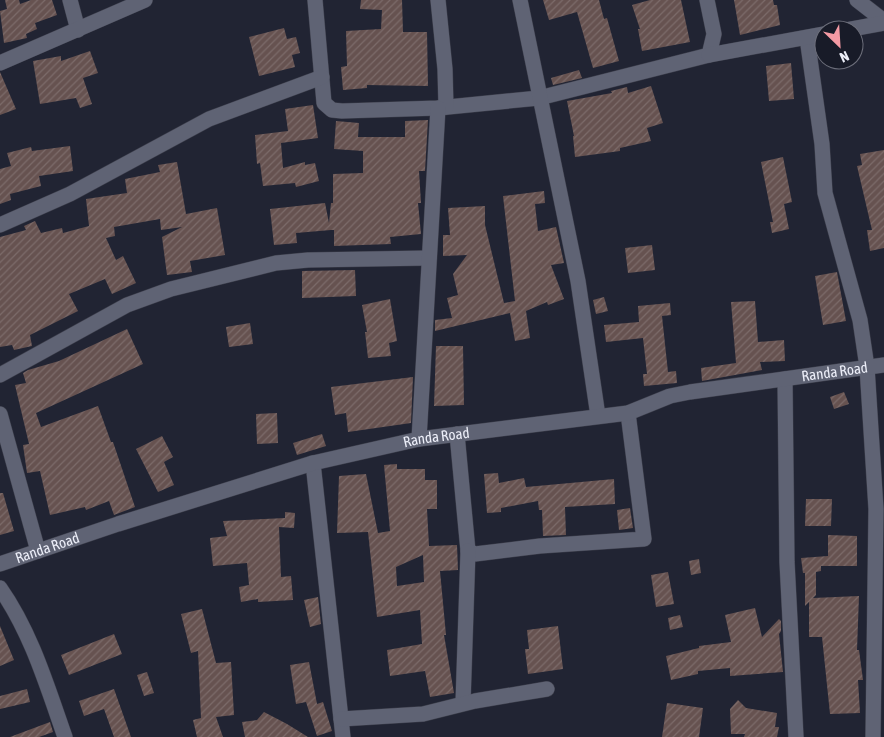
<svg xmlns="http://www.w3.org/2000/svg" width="884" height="737" font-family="'Asap Condensed',sans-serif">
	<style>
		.building { fill: url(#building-hatch); fill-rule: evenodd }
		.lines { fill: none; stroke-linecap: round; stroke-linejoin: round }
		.minor-casing { stroke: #3c3e4b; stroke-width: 16 }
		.minor { stroke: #5f6374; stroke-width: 15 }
		.labels { text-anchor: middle; stroke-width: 4; stroke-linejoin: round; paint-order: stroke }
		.street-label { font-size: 15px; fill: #eceef8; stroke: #181b28 }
	</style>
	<defs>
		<pattern id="building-hatch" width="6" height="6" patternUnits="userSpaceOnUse" patternTransform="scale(1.25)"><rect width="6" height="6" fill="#665250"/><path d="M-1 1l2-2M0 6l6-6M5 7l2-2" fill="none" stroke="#7c6b6a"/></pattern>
	</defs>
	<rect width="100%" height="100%" fill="#212433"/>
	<path class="building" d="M5,0H19L20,4L31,0H52L57,15L35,23L37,29L26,34L27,38L4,43L0,11L7,9Z
		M361,0H402L403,32H427L428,86L367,85V88L343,90L341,67L347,66L346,31L381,29L382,10L360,9Z
		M543,0H599L604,19L607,18L619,61L593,68L577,12L549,20Z
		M650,0H681L690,42L642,51L638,29H640L632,5Z
		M734,0H773L774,5H777L780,25L740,35Z
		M284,28L287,39L296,37L300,53L292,55L295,67L259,76L249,37Z
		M90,51L98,73L83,78L92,104L80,108L76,98L40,104L33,61L61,56V61Z
		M791,63L794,99L769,101L766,66Z
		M579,70L582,78L553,85L551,78Z
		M0,72L16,109L0,115Z
		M651,86L663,123L647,128L651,141L620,148V151L575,157L573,136H574L567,101L612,93L611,91L627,87L628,93Z
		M313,105L318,138L281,143L283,168L305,162V165L315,163L319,181L296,187L295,183L263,186L260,163L257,164L255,135L288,131L285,109Z
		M428,120L425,171H419L421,203H418L421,234L390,237L391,244L334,246V230H331L296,233L297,243L274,245L270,209L325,203L329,223L331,203H333V174L363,173V151L334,149L336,121L359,123L358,137H405V121Z
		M70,146L73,171L39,176L41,186L10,194L11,200L0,204V169L11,166L7,153L31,147L32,151Z
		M884,150V248L870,251L867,230H872L857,166L862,165L860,154Z
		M783,157L792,202L784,204L789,229L772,233L770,222H773L761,162Z
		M177,162L186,214L217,208L225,255L190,261L192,272L167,275L162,237L182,227L161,230L160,219L114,227L115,236L106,238L116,260L123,256L136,283L112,294L105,279L69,294L78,311L30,335L32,346L14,350L12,345L0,347V237L26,230L24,226L35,221L41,233L62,228L63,233L89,226L86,199L127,193L125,179L160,172L158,165Z
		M544,191L545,203L535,204L538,231L556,227L564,263L551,265L564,299L548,305L547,302L526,311L530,338L515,341L510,313L435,331V320L452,318L447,298L458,295L453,274L467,255L443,256V235H450L448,208L485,206V225L504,303L515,301L503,196Z
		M652,245L655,270L628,273L625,248Z
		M355,270L356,296L302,298V271Z
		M837,272L846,321L823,325L815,276Z
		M604,297L608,311L596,314L593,300Z
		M390,299L397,341L389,343L391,356L368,358L365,332H367L362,305Z
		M755,301L758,342L784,340L785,361L760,362L762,370L702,381L701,368L736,363L731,302Z
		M670,303L671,315L662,316L668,372L676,371L677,383L644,386L643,374H647L643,338L606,342L604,325L639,322L638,306Z
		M250,323L253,344L229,347L226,327Z
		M127,329L143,364L36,413L41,427L98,406L111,442H113L135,507L114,515L109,501L86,510L85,507L50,515L40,471L27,473L23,445L29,444L15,385L26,383L23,373L28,370L59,361Z
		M436,346H463L464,405L434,406Z
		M413,377L411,423L348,432L346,413L335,415L331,387Z
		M844,392L849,404L834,409L830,397Z
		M277,413L278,443L257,444L256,414Z
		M322,434L326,446L297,455L293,443Z
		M162,436L173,457L164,462L174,485L158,492L136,449Z
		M397,464V469H425V480H437V509H427L429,546L457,545L458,570L440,571L446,635H444L454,693L430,697L425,671L390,676L387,650L422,644L420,610L377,617L368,532L337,533L339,476L366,474L378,533L390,531L384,465ZM423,555L424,582L397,586L396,567Z
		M498,473L499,483L524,478L526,487L614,479L615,504L565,507L566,535L543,536L542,510H539L538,501L501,508V512L487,513L484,474Z
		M0,493H3L14,531L0,535Z
		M806,499H832L831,526H805Z
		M630,508L633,528L619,530L617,510Z
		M285,512L295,513L294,528L279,527L281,577L291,576L293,600L258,602V599L241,602L239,587L249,585L247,563L213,566L210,538L227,536L223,521L285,518Z
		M828,535L857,536V566H821V571L816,572V595L813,598L859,596L857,650H859L863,680H858L860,713L830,714L822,637H809V602L805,606V573H803L801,558L828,556Z
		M699,559L701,573L691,575L689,561Z
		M668,572L674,604L656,607L651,575Z
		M318,597L321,624L310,627L304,600Z
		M755,608L762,637L779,619L781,621V631L779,634L783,672L730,676V668L698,671V674L671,680L666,656L699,648V646L731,642L725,615Z
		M202,609L216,663L231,662L234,715L216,717L223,737H197L193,720L201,718L198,651L191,653L181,614Z
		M680,615L683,627L670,630L668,618Z
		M0,626L14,660L0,666Z
		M558,626L563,669L528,674L525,649H529L527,630Z
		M114,634L122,654L69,675L61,655Z
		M309,662L317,704L323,702L332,731L317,736L306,702L296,704L290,665Z
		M147,672L154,693L144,696L137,675Z
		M27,689L30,702L0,709V696Z
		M114,689L131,737H114L104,709L84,716L79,701Z
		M738,700L746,708L777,713L775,727H779L777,737H744L745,734H731L730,709Z
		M667,703L703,708L699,737H662Z
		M264,712L287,724L308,737H245L242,722L257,720Z
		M50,722L53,732L39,737H10Z"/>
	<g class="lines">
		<defs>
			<g id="minor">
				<path d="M70,0L78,30"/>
				<path d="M315,0L324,103L332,110L342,111L438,108L539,98L709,55L714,34L707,0"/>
				<path d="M438,0L445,69L446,107"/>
				<path d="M520,0L578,281L598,416"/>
				<path d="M857,0L884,21"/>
				<path d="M846,30L884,23"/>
				<path d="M807,38L822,144L825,193L860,320L867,367L876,509L873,737"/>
				<path d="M709,55L824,34"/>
				<path d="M0,63L145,0"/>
				<path d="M0,225L70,194L209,119L322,77"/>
				<path d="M0,375L127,305L171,289L276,263L308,260L429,258"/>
				<path d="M785,379L787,562L796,737"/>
				<path d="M0,414L38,551"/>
				<path d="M457,434L468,551L475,554L540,546L644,539L628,413"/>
				<path d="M419,439L438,108"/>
				<path d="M313,463L343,737"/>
				<path id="s1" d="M0,564L118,524L313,463L419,439L628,413L670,396L690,392L884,365"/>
				<path d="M0,588C31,632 47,686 65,737"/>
				<path d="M463,703L468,551"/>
				<path d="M341,719L423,714L475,701L547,689"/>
			</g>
		</defs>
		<use href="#minor" class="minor-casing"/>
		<use href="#minor" class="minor"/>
	</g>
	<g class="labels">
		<g class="street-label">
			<text dy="5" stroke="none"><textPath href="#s1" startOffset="860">Randa Road</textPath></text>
			<text dy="5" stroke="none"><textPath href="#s1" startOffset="455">Randa Road</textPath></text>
			<text dy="5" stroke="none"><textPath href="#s1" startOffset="50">Randa Road</textPath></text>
		</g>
	</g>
	<g transform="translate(839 45) rotate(155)"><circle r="24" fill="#181b28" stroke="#6d6f7b"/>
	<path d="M0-4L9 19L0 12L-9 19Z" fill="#f49aa4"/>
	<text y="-8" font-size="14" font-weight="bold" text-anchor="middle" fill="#eceef8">N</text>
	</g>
</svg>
